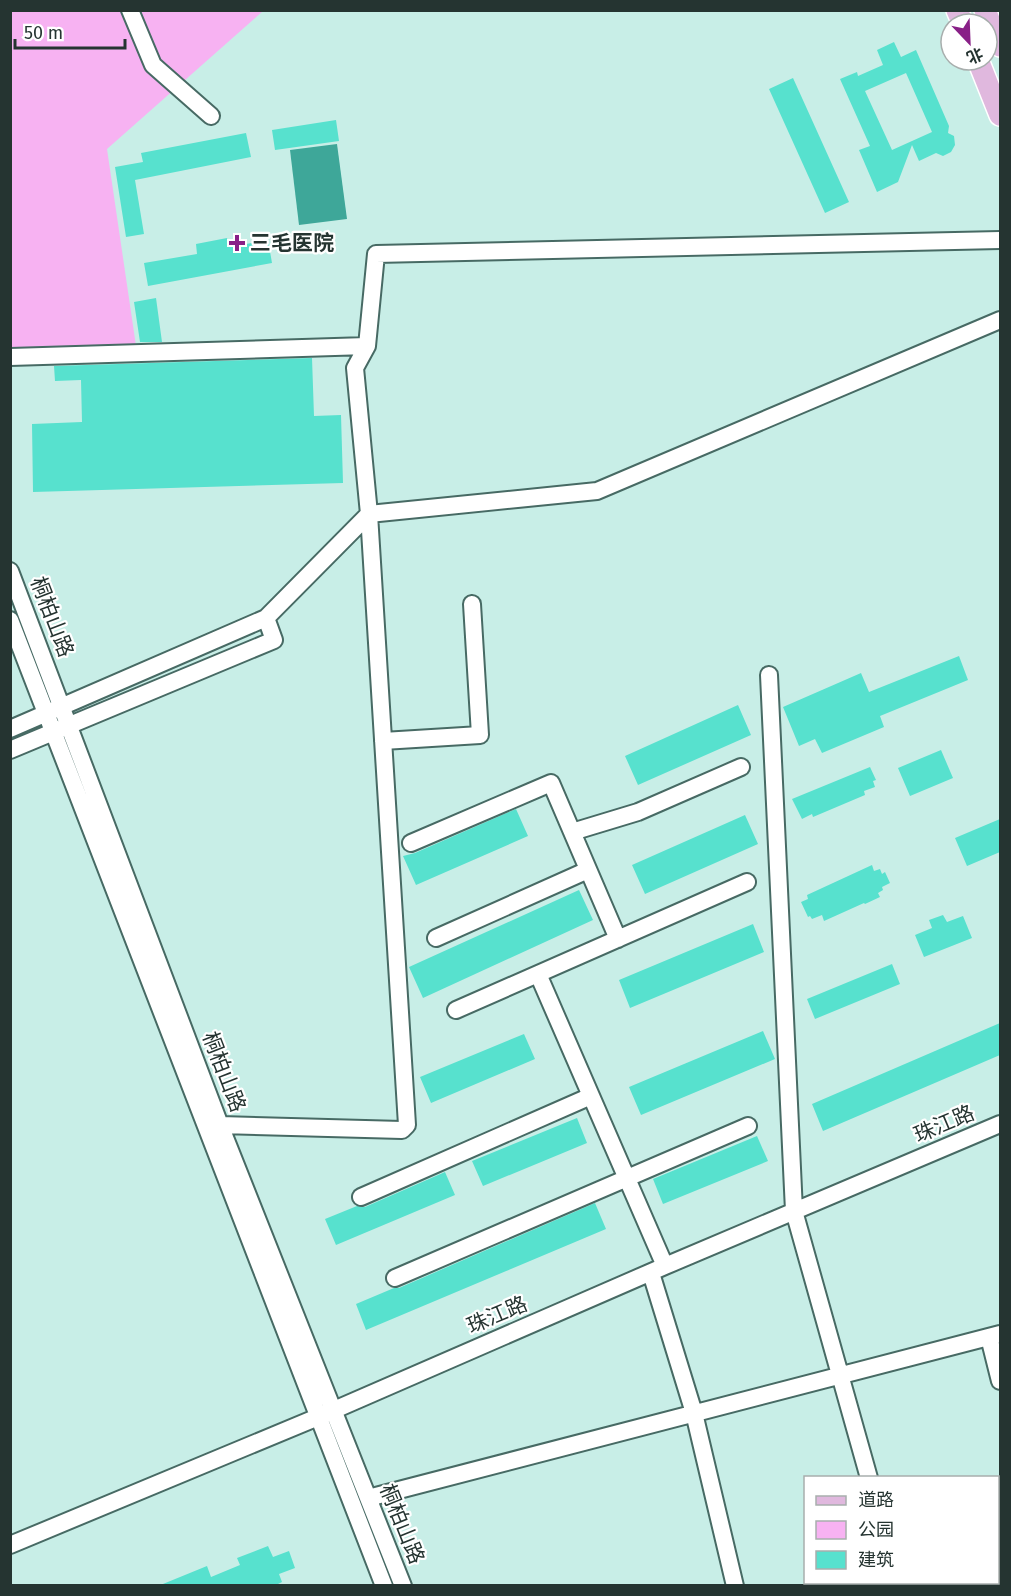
<svg xmlns="http://www.w3.org/2000/svg" width="1011" height="1596" font-family="'Fira Sans','Noto Sans SC',sans-serif">
	<style>
		.green { fill: #f7b2f2 }
		.water { fill: #3ea799 }
		.building { fill: #57e1ce; fill-rule: evenodd }
		.lines { fill: none; stroke-linecap: round; stroke-linejoin: round }
		.minor-casing { stroke: #476a64; stroke-width: 20 }
		.major-casing { stroke: #fff; stroke-width: 24 }
		.minor { stroke: #fff; stroke-width: 16 }
		.major { stroke: #e0b8de; stroke-width: 21 }
		.poi-dot { fill: #892087; stroke: #fff; stroke-width: 2 }
		.labels { text-anchor: middle; stroke-width: 4.5; stroke-linejoin: round; paint-order: stroke }
		.poi-label { font-size: 21px; font-weight: bold; fill: #253431; stroke: #fff; text-anchor: start }
		.street-label { font-size: 21px; fill: #253431; stroke: #fff }
	</style>
	<rect width="100%" height="100%" fill="#c8eee7"/>
	<path class="green" d="M10,11H263L107,149L136,346L11,348Z"/>
	<path class="water" d="M337,144L347,219L299,225L290,150Z"/>
	<path class="building" d="M894,42L901,57L916,50L949,126L948,133L954,136L955,145L951,152L943,156L936,153L919,161L912,145L898,182L877,192L859,150L870,146L840,79L857,72L858,76L883,65L877,50ZM906,73L932,132L892,150L865,91Z
		M793,78L849,202L825,213L769,89Z
		M336,120L339,141L275,150L272,130Z
		M246,133L251,157L135,180L144,234L126,237L115,167L143,162L141,153Z
		M227,238L229,247L268,240L272,263L148,286L144,263L197,254L196,244Z
		M156,298L162,342H140L134,302Z
		M312,358L314,416L341,415L343,483L33,492L32,424L82,422L81,380L55,381L54,366Z
		M959,656L968,680L880,716L884,727L822,753L815,739L799,746L783,707L861,673L869,692Z
		M738,705L751,735L638,785L625,756Z
		M941,750L953,778L910,796L898,768Z
		M870,767L876,780L873,781L875,787L864,791L865,795L813,817L812,814L802,819L792,799Z
		M516,809L528,836L416,885L403,856L415,853Z
		M745,815L758,844L645,894L632,865Z
		M1000,819V852L967,866L955,838Z
		M872,865L874,871L880,869L882,874L885,872L890,883L882,887L883,890L878,893L880,897L865,904L864,903L824,921L822,915L812,919L810,916L808,917L801,902L808,899L807,895Z
		M579,890L593,920L423,998L409,967Z
		M943,915L947,922L963,916L972,938L924,957L915,935L932,928L929,920Z
		M753,924L764,952L630,1008L619,980Z
		M892,964L900,984L815,1019L807,999Z
		M1000,1023V1055L823,1131L812,1104Z
		M763,1031L775,1059L641,1115L629,1087Z
		M524,1034L535,1059L431,1103L420,1077Z
		M577,1118L587,1143L483,1186L472,1161Z
		M757,1136L768,1161L663,1204L653,1179Z
		M445,1172L455,1195L336,1245L325,1219L357,1206L365,1207Z
		M595,1203L606,1229L366,1330L356,1304L394,1288H399Z
		M268,1546L273,1557L289,1551L295,1568L279,1574L282,1582L274,1586H158L207,1566L211,1577L240,1565L237,1558Z"/>
	<g class="lines">
		<defs>
			<path id="minor" d="M130,10L153,65L211,116
				M10,357L367,346
				M10,571L220,1125L403,1586
				M10,620L384,1586
				M769,675L794,1211L869,1478
				M10,729L266,618L369,514L597,491L1000,320
				M383,741L480,735L472,604
				M10,750L274,640L266,618
				M572,832L638,812L741,767
				M411,843L551,783L618,939
				M436,938L588,870
				M538,974L665,1266
				M456,1010L747,882
				M220,1125L402,1130L407,1125L369,514L355,368L367,346L376,254L1000,240
				M361,1197L591,1096
				M651,1273L694,1413L735,1586
				M395,1278L748,1126
				M989,1337L1000,1381
				M368,1498L1000,1334
				M10,1545L318,1417L665,1266L1000,1124
				M898,1582L899,1586"/>
			<path id="major" d="M957,10L963,24
				M985,10L1000,46
				M978,60L1000,115"/>
		</defs>
		<use href="#minor" class="minor-casing"/>
		<use href="#major" class="major-casing"/>
		<use href="#minor" class="minor"/>
		<use href="#major" class="major"/>
	</g>
	<path class="poi-dot" d="M234 234h6v6h6v6h-6v6h-6v-6h-6v-6h6z"/>
	<g class="labels">
		<g class="poi-label">
			<text x="250" y="250">三毛医院</text>
		</g>
		<g class="street-label">
			<text transform="translate(52 617) rotate(69)" y="7">桐柏山路</text>
			<text transform="translate(224 1072) rotate(69)" y="7">桐柏山路</text>
			<text transform="translate(944 1124) rotate(-23)" y="7">珠江路</text>
			<text transform="translate(497 1315) rotate(-23)" y="7">珠江路</text>
			<text transform="translate(402 1524) rotate(68)" y="7">桐柏山路</text>
		</g>
	</g>
	<rect width="1011" height="1596" fill="none" stroke="#253431" stroke-width="24"/>
	<rect x="804" y="1476" width="195" height="108" fill="#ffffff" stroke="#a8aead" stroke-width="1.5"/>
	<rect x="816" y="1496" width="30" height="9" fill="#e0b8de" stroke="#a8aead" stroke-width="1.5"/>
	<text x="858" y="1506" font-size="18" fill="#253431">道路</text>
	<rect x="816" y="1521" width="30" height="18" fill="#f7b2f2" stroke="#a8aead" stroke-width="1.5"/>
	<text x="858" y="1536" font-size="18" fill="#253431">公园</text>
	<rect x="816" y="1551" width="30" height="18" fill="#57e1ce" stroke="#a8aead" stroke-width="1.5"/>
	<text x="858" y="1566" font-size="18" fill="#253431">建筑</text>
	<g transform="translate(969 42) rotate(157)"><circle r="28" fill="#ffffff" stroke="#a8aead" stroke-width="1.5"/>
	<path d="M0-4.5L10 22L0 15L-10 22Z" fill="#892087"/>
	<text y="-9" font-size="16" font-weight="bold" text-anchor="middle" fill="#253431">北</text>
	</g>
	<path d="M15 39v9h110v-9" fill="none" stroke="#253431" stroke-width="3"/>
	<text x="24" y="39" font-size="18" fill="#253431" stroke="#ffffff" stroke-width="4.5" paint-order="stroke">50 m</text>
</svg>
